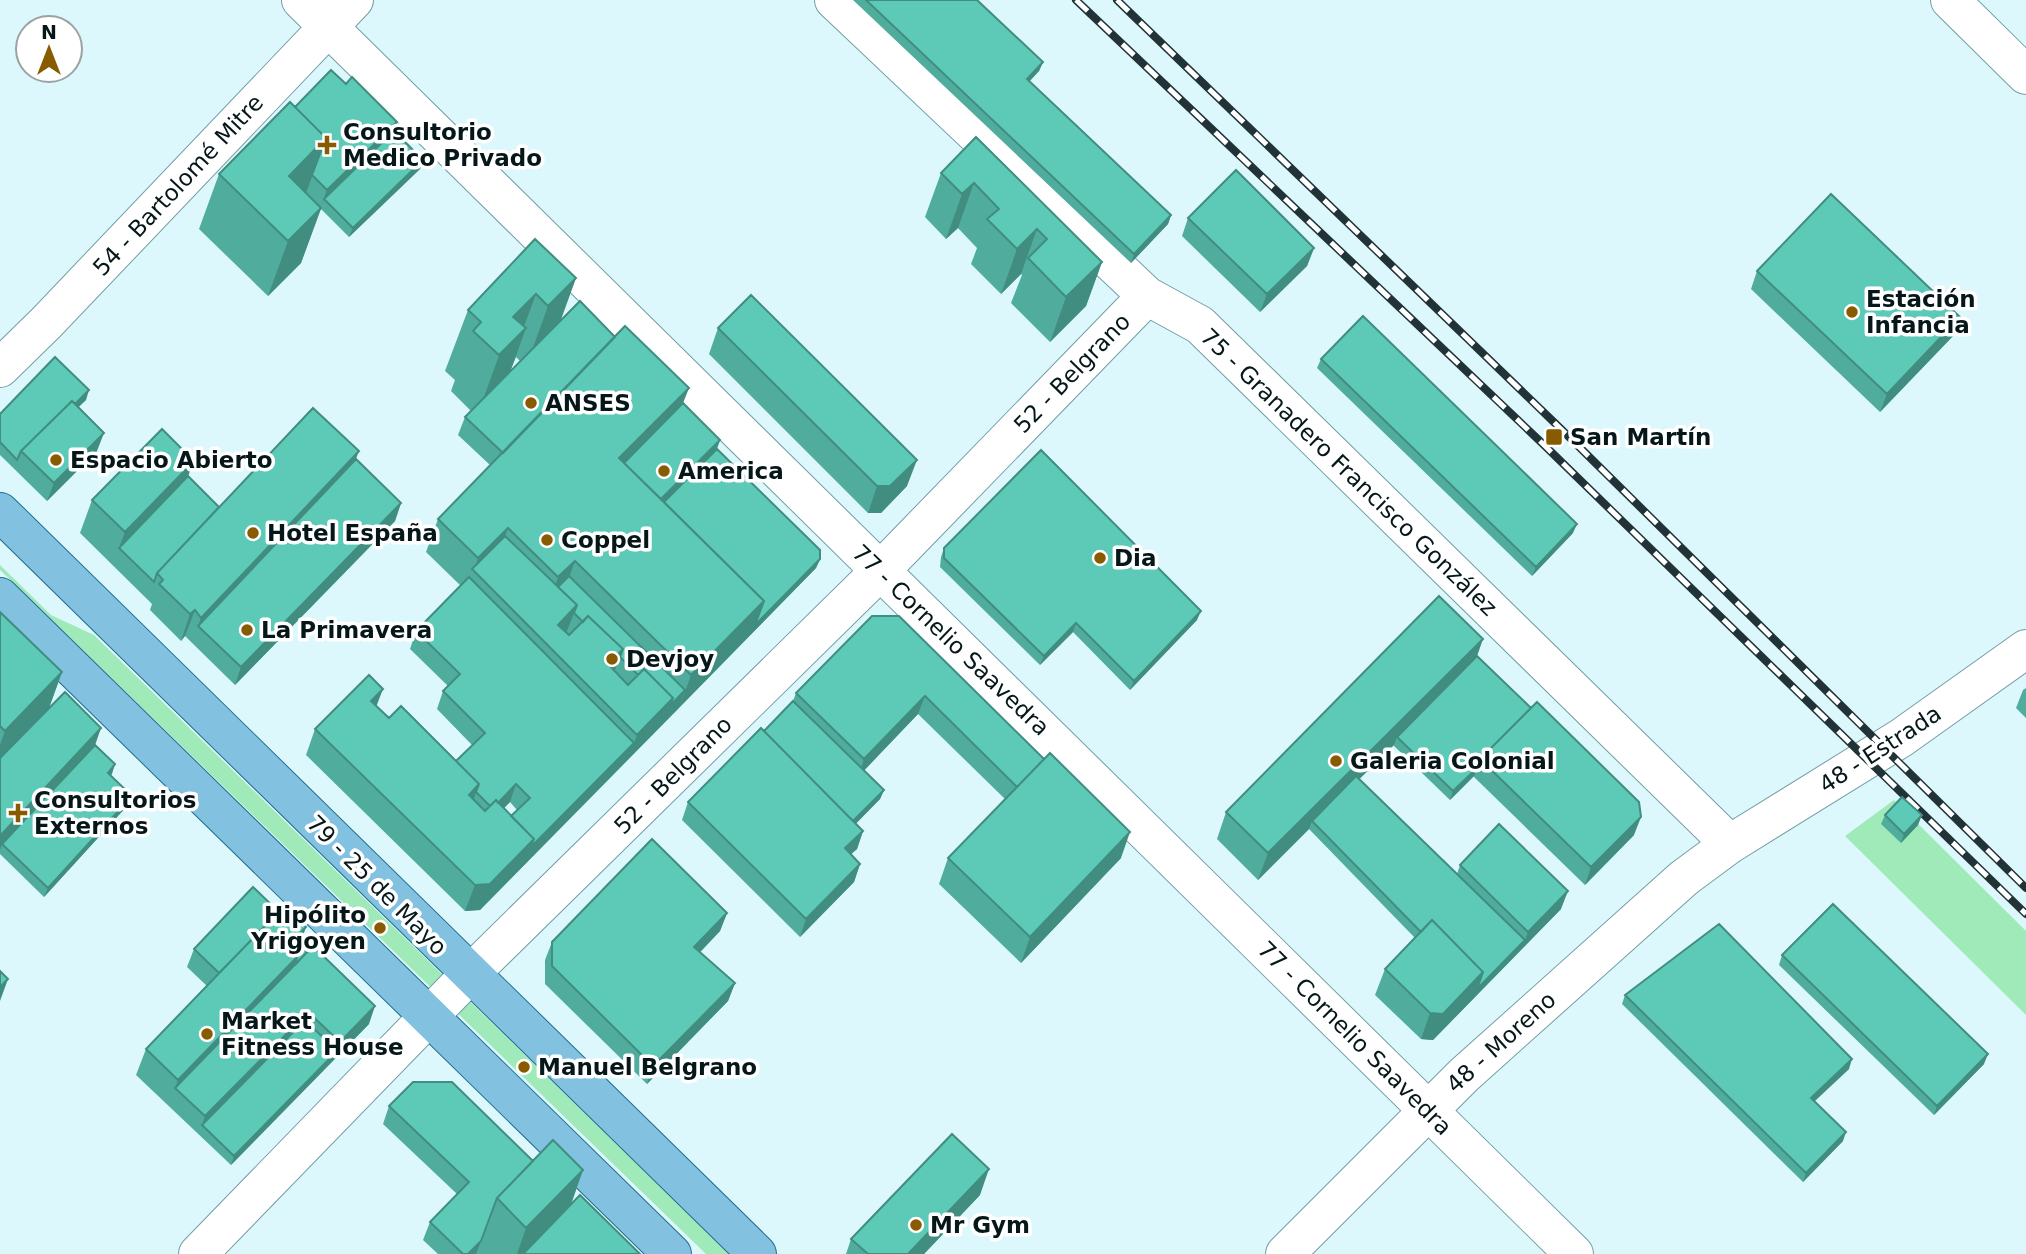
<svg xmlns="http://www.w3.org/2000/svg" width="2026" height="1254" font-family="'DejaVu Sans',sans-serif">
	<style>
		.green { fill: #a0eab9 }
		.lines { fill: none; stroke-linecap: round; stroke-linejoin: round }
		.minor-casing { stroke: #739ea5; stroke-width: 40 }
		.major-casing { stroke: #206c8e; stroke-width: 40 }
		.minor { stroke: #fff; stroke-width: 38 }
		.major { stroke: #82c2e0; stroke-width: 38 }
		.rail-casing { stroke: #213337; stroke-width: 8 }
		.rail { stroke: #fff; stroke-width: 5; stroke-dasharray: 16; stroke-linecap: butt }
		.wall { fill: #50ad9d; fill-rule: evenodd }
		.shaded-wall { fill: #418d80 }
		.building { fill: #5dc9b7; stroke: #418d80; stroke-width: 2 }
		.poi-dot { fill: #895b00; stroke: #fff; stroke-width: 2.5 }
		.labels { text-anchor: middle; stroke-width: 7; stroke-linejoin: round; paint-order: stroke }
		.poi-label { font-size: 23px; font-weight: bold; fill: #06171a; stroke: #fff; text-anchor: start }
		.street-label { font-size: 23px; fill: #06171a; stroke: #fff }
	</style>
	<rect width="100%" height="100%" fill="#ddf8fc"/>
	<path class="green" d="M0,565L51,615L94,635L729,1254H706L0,570Z
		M1894,800L2026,931V1015L1845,836Z"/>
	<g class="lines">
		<defs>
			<path id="minor" d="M301,0L1574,1254
				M834,0L1147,296L1200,325L1730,844
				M1950,0L2026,75
				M0,368L46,323L354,0
				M198,1254L469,975L880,571L1147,296
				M1285,1254L1464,1075L1684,878L1730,844L1901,738L2026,649"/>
			<path id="major" d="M0,512L757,1254
				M0,597L672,1254"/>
		</defs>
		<use href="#minor" class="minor-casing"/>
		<use href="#major" class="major-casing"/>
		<use href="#minor" class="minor"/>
		<use href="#major" class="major"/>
		<defs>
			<path id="rail" d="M1076,0L1543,444L2026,914
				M1117,0L1561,429L2026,888"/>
		</defs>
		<use href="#rail" class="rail-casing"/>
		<use href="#rail" class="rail"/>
	</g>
	<path class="wall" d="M853,0H977L1043,62L1039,71L1029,82L1171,215L1168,224L1131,263Z
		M295,107L394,131L423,160L420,169L349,237L321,209L301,263L268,296L199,229L219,174Z
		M976,137L1102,262L1086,306L1050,342L1011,303L1022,275L1021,274L1001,294L971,264L977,248L958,228L946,239L925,217L941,173Z
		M1188,218L1314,248L1307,266L1260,312L1182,236Z
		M1757,271L1954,335L1880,412L1751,289Z
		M576,278L560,320L683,403L720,440L717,449L820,559L816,568L480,910L465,911L306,755L315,729L377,706L389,718L456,761L472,745L437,709L443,691L448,686L410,649L416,631L461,586L426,552L438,519L490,465L458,435L465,417L471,411L451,391L455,380L445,371L468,310ZM516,357L520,361L510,371ZM510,802L517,810L511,816L503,808Z
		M718,328L907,486L881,513H868L709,354Z
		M1321,359L1573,533L1532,576L1317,368Z
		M86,400L78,407L97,451L47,501L0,455V414Z
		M356,459L401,503L395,521L235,685L185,636L181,641L150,610L152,604L148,600L80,533L92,500L188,476L219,507Z
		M944,548L1197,620L1130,690L1073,632L1040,665L940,567L941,557Z
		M0,612L62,672L49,708L95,745L112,774L110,775L128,805L44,897L0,854Z
		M872,616L1121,858L1021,963L939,884L948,858L1005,799L918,714L864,770L884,790L880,799L856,823L863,831L857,849L851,854L860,864L854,882L800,937L682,820L688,802L764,731L793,701L796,693Z
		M1477,656L1634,835L1585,885L1474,777V776L1450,800L1394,746V745L1359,779L1457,874L1460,865L1561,909L1433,1040L1421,1039L1375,995L1385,969L1415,938L1309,829L1258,880L1217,839L1226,812Z
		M2026,688V718L2016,708L2023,690Z
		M1885,815L1918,825L1901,843L1881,824Z
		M279,912L306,927L300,944L369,1024L231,1165L136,1075L146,1049L207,986L187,967L194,949Z
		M727,913L720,931L700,952L735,983L728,1001L647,1084L545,984V960L552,942Z
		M1782,955L1984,1064L1934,1115L1779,965Z
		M1625,995L1849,1069L1815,1101L1843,1141L1803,1182L1622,1004Z
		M389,1106L533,1161L583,1170L571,1205L640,1254H438L423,1240L430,1222L457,1194L383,1124Z
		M980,1195L924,1254H846L851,1239Z"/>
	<path class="shaded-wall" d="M1043,62L1039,71L1023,88L1027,79Z
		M397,122L391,140L324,199L320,208L327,190Z
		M326,138L306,193L289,176Z
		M423,160L420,169L349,237L353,228Z
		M974,183L958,228L946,239L962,194Z
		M321,208L301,263L268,296L288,241Z
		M1171,215L1168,224L1131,263L1134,254Z
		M1037,229L1021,274L1001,294L1017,249Z
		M1314,248L1307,266L1260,312L1267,294Z
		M1102,262L1086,306L1050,342L1066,297Z
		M576,278L554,339L526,367L548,306Z
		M536,294L522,332L526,328L504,389L477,416L513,317Z
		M1960,317L1954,335L1880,412L1887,394Z
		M689,388L676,421L619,479V458Z
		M89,390L86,400L27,457L24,454Z
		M104,433L97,451L47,501L54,483Z
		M720,440L713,458L650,522V510Z
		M359,451L349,477L198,626L201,618Z
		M917,460L907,486L881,513H868L877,486Z
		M194,461L181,494L119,548L125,532Z
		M401,503L395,521L235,685L241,667Z
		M1577,524L1573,533L1532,576L1536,567Z
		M508,528L496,562L474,571L478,558Z
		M820,559L816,568L679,708L691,675L764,601Z
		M575,561L563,594L553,592L558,577Z
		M577,605L567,631L551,648L558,625Z
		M195,610L185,636L181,641L190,614Z
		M1201,611L1197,620L1130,690L1134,681Z
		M1076,623L1073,632L1040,665L1044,656Z
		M1483,639L1474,665L1397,737L1394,745L1315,823L1312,821L1309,829L1258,880L1268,853Z
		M623,649L613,675L608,664Z
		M62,672L40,733L0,774V745L5,731Z
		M383,689L373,715L371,701Z
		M685,690L679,708L480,910L465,911L475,885L534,839L634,743L637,735L673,698Z
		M925,696L918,714L858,777L864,759Z
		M101,728L92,754L2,844L0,850V836Z
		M115,764L112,774L104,782L108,773Z
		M1478,767L1474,776L1450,800L1453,791Z
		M479,784L470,810L469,795Z
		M516,784L510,802L486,827L493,809Z
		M884,790L880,799L844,836L847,827Z
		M132,796L128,805L44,897L48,888Z
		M1922,815L1918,825L1901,843L1904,834Z
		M1641,817L1634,835L1585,885L1591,867Z
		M863,831L857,849L838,866L845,848Z
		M1130,832L1121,858L1021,963L1030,937Z
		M860,864L854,882L800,937L806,919Z
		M1568,891L1561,909L1522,949L1528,932Z
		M727,913L720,931L688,965L694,947Z
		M306,927L296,953L283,967L286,947Z
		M1525,940L1522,949L1433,1040L1421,1039L1430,1013Z
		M297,957L291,974L175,1088L178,1080Z
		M8,979L0,1001V987Z
		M735,983L728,1001L647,1084L653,1066Z
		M375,1006L369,1024L231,1165L234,1156L337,1051L340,1042Z
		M308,1012L301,1030L202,1125L205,1116Z
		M1988,1054L1984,1064L1934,1115L1937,1106Z
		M1852,1059L1849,1069L1808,1107L1811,1098Z
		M1846,1132L1843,1141L1803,1182L1806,1173Z
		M989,1169L980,1195L924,1254H908Z
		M583,1170L561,1231L538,1254H517L526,1228Z
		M481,1241L476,1254H468Z"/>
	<path class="building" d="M866,0H977L1043,62L1027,79L1171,215L1134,254Z
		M331,70L346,84L352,77L397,122L327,190L312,175L326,138L295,107Z
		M290,102L326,138L289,176L321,208L288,241L219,174Z
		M394,131L423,160L353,228L324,199Z
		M976,137L1102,262L1066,297L1028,258L1047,239L1037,229L1017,249L987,219L999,209L974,183L962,194L941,173Z
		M1236,170L1314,248L1267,294L1188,218Z
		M1831,194L1960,317L1887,394L1757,271Z
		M535,239L576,278L548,306L536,294L513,317L526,328L499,355L473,331L481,322L468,310Z
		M751,295L917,460L890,486H877L718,328Z
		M580,301L615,337L503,453L465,417Z
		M1363,316L1577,524L1536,567L1321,359Z
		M625,326L689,388L619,458L764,601L691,675L575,561L558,577L508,528L478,558L438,519Z
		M55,357L89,390L75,404L72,401L21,451L17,460L0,442V414Z
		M72,401L104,433L54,483L21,451Z
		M683,403L720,440L661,499L624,463Z
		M313,408L359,451L201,618L195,610L190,614L159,584L163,580L157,573Z
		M162,429L194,461L125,532L92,500Z
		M717,449L820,550V559L755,625L764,601L664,502Z
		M1041,450L1201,611L1134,681L1076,623L1044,656L944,558V548Z
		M356,459L401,503L241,667L198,626Z
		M188,476L219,507L157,573L154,582L119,548Z
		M505,536L577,605L558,625L569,635L588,616L623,649L608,664L628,685L644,669L673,698L637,735L472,569Z
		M569,576L685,690L670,706L673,698L644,669L638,675L620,657L623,649L588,616L583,622L574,613L577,605L558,587Z
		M469,577L634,743L531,847L534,839L511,816L530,798L516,784L498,803L496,800L490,806L476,792L479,784L456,761L485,733L443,691L460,674L416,631Z
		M1439,596L1483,639L1268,853L1226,812Z
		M0,612L62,672L5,731L0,726Z
		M872,616H899L1044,759L1017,787L925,696L864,759L796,693Z
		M1477,656L1531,708L1480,759L1478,767L1453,791L1397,737Z
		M369,675L383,689L371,701L389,718L401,706L479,784L469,795L485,811L496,800L534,839L490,884L475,885L315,729Z
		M65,692L101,728L0,836V758Z
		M793,701L884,790L853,821L764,731Z
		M1537,702L1639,802L1641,817L1591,867L1480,759Z
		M761,728L863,831L845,848L860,864L806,919L688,802Z
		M95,745L115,764L108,773L132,796L48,888L2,844Z
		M1050,753L1130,832L1030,937L948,858Z
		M1356,776L1525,940L1477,989L1483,972L1432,920L1421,932L1312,821Z
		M1902,797L1922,815L1904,834L1885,815Z
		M1499,824L1568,891L1528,932L1460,865Z
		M652,839L727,913L694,947L735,983L653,1066L552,966V942Z
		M253,887L279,912L219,973L194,949Z
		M1833,904L1988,1054L1937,1106L1782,955Z
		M284,906L306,927L286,947L297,957L178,1080L146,1049Z
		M1432,920L1483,972L1443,1014L1430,1013L1385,969Z
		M1719,924L1852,1059L1811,1098L1846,1132L1806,1173L1625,995Z
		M300,944L307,952L295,965L297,957L292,952Z
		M313,946L375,1006L340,1042L308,1012L205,1116L175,1088Z
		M0,971L8,979L0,987Z
		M305,1020L337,1051L234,1156L202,1125Z
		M413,1082H452L533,1161L497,1198L481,1241L468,1254H463L430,1222L469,1182L389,1106Z
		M952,1134L989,1169L908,1254H868L851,1239Z
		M553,1140L583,1170L526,1228L497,1198Z
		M580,1195L640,1254H523Z"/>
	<g class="poi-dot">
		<path d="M323.5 134.5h7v7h7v7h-7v7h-7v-7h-7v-7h7z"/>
		<circle cx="1852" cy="312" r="7"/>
		<circle cx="531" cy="403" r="7"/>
		<rect x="1545" y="428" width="18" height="18" rx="3.5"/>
		<circle cx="56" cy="460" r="7"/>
		<circle cx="664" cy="471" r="7"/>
		<circle cx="253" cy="533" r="7"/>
		<circle cx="547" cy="540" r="7"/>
		<circle cx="1100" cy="558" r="7"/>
		<circle cx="247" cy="630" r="7"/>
		<circle cx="612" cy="659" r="7"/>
		<circle cx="1336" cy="761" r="7"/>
		<path d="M14.5 802.5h7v7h7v7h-7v7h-7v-7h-7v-7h7z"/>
		<circle cx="380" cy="928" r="7"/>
		<circle cx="207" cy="1034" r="7"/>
		<circle cx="524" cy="1067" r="7"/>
		<circle cx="916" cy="1225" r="7"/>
	</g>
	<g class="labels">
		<g class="poi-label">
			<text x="343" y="140">Consultorio<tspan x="343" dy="26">Medico Privado</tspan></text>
			<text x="1866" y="307">Estación<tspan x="1866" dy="26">Infancia</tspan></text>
			<text x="545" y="411">ANSES</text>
			<text x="1570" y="445">San Martín</text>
			<text x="70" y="468">Espacio Abierto</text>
			<text x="678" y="479">America</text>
			<text x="267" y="541">Hotel España</text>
			<text x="561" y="548">Coppel</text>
			<text x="1114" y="566">Dia</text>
			<text x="261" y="638">La Primavera</text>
			<text x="626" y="667">Devjoy</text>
			<text x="1350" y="769">Galeria Colonial</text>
			<text x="34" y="808">Consultorios<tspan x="34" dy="26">Externos</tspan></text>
			<text x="366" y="923" text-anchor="end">Hipólito<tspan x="366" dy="26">Yrigoyen</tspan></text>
			<text x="221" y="1029">Market<tspan x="221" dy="26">Fitness House</tspan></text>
			<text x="538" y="1075">Manuel Belgrano</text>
			<text x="930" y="1233">Mr Gym</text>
		</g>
		<g class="street-label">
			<text transform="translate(178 185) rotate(-47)" y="8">54 - Bartolomé Mitre</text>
			<text transform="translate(1072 373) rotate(-46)" y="8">52 - Belgrano</text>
			<text transform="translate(1349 472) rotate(44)" y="8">75 - Granadero Francisco González</text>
			<text transform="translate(951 640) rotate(44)" y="8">77 - Cornelio Saavedra</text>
			<text transform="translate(1880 749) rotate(-33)" y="8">48 - Estrada</text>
			<text transform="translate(673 775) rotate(-45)" y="8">52 - Belgrano</text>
			<text transform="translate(377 885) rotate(45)" y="8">79 - 25 de Mayo</text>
			<text transform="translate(1355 1038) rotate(45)" y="8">77 - Cornelio Saavedra</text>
			<text transform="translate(1501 1042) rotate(-42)" y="8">48 - Moreno</text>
		</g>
	</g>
	<g transform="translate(49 49)"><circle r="33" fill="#ffffff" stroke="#9ba2a3" stroke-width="2"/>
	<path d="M0-5L12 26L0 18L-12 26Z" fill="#895b00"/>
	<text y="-10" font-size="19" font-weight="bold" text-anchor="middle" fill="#06171a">N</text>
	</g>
</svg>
